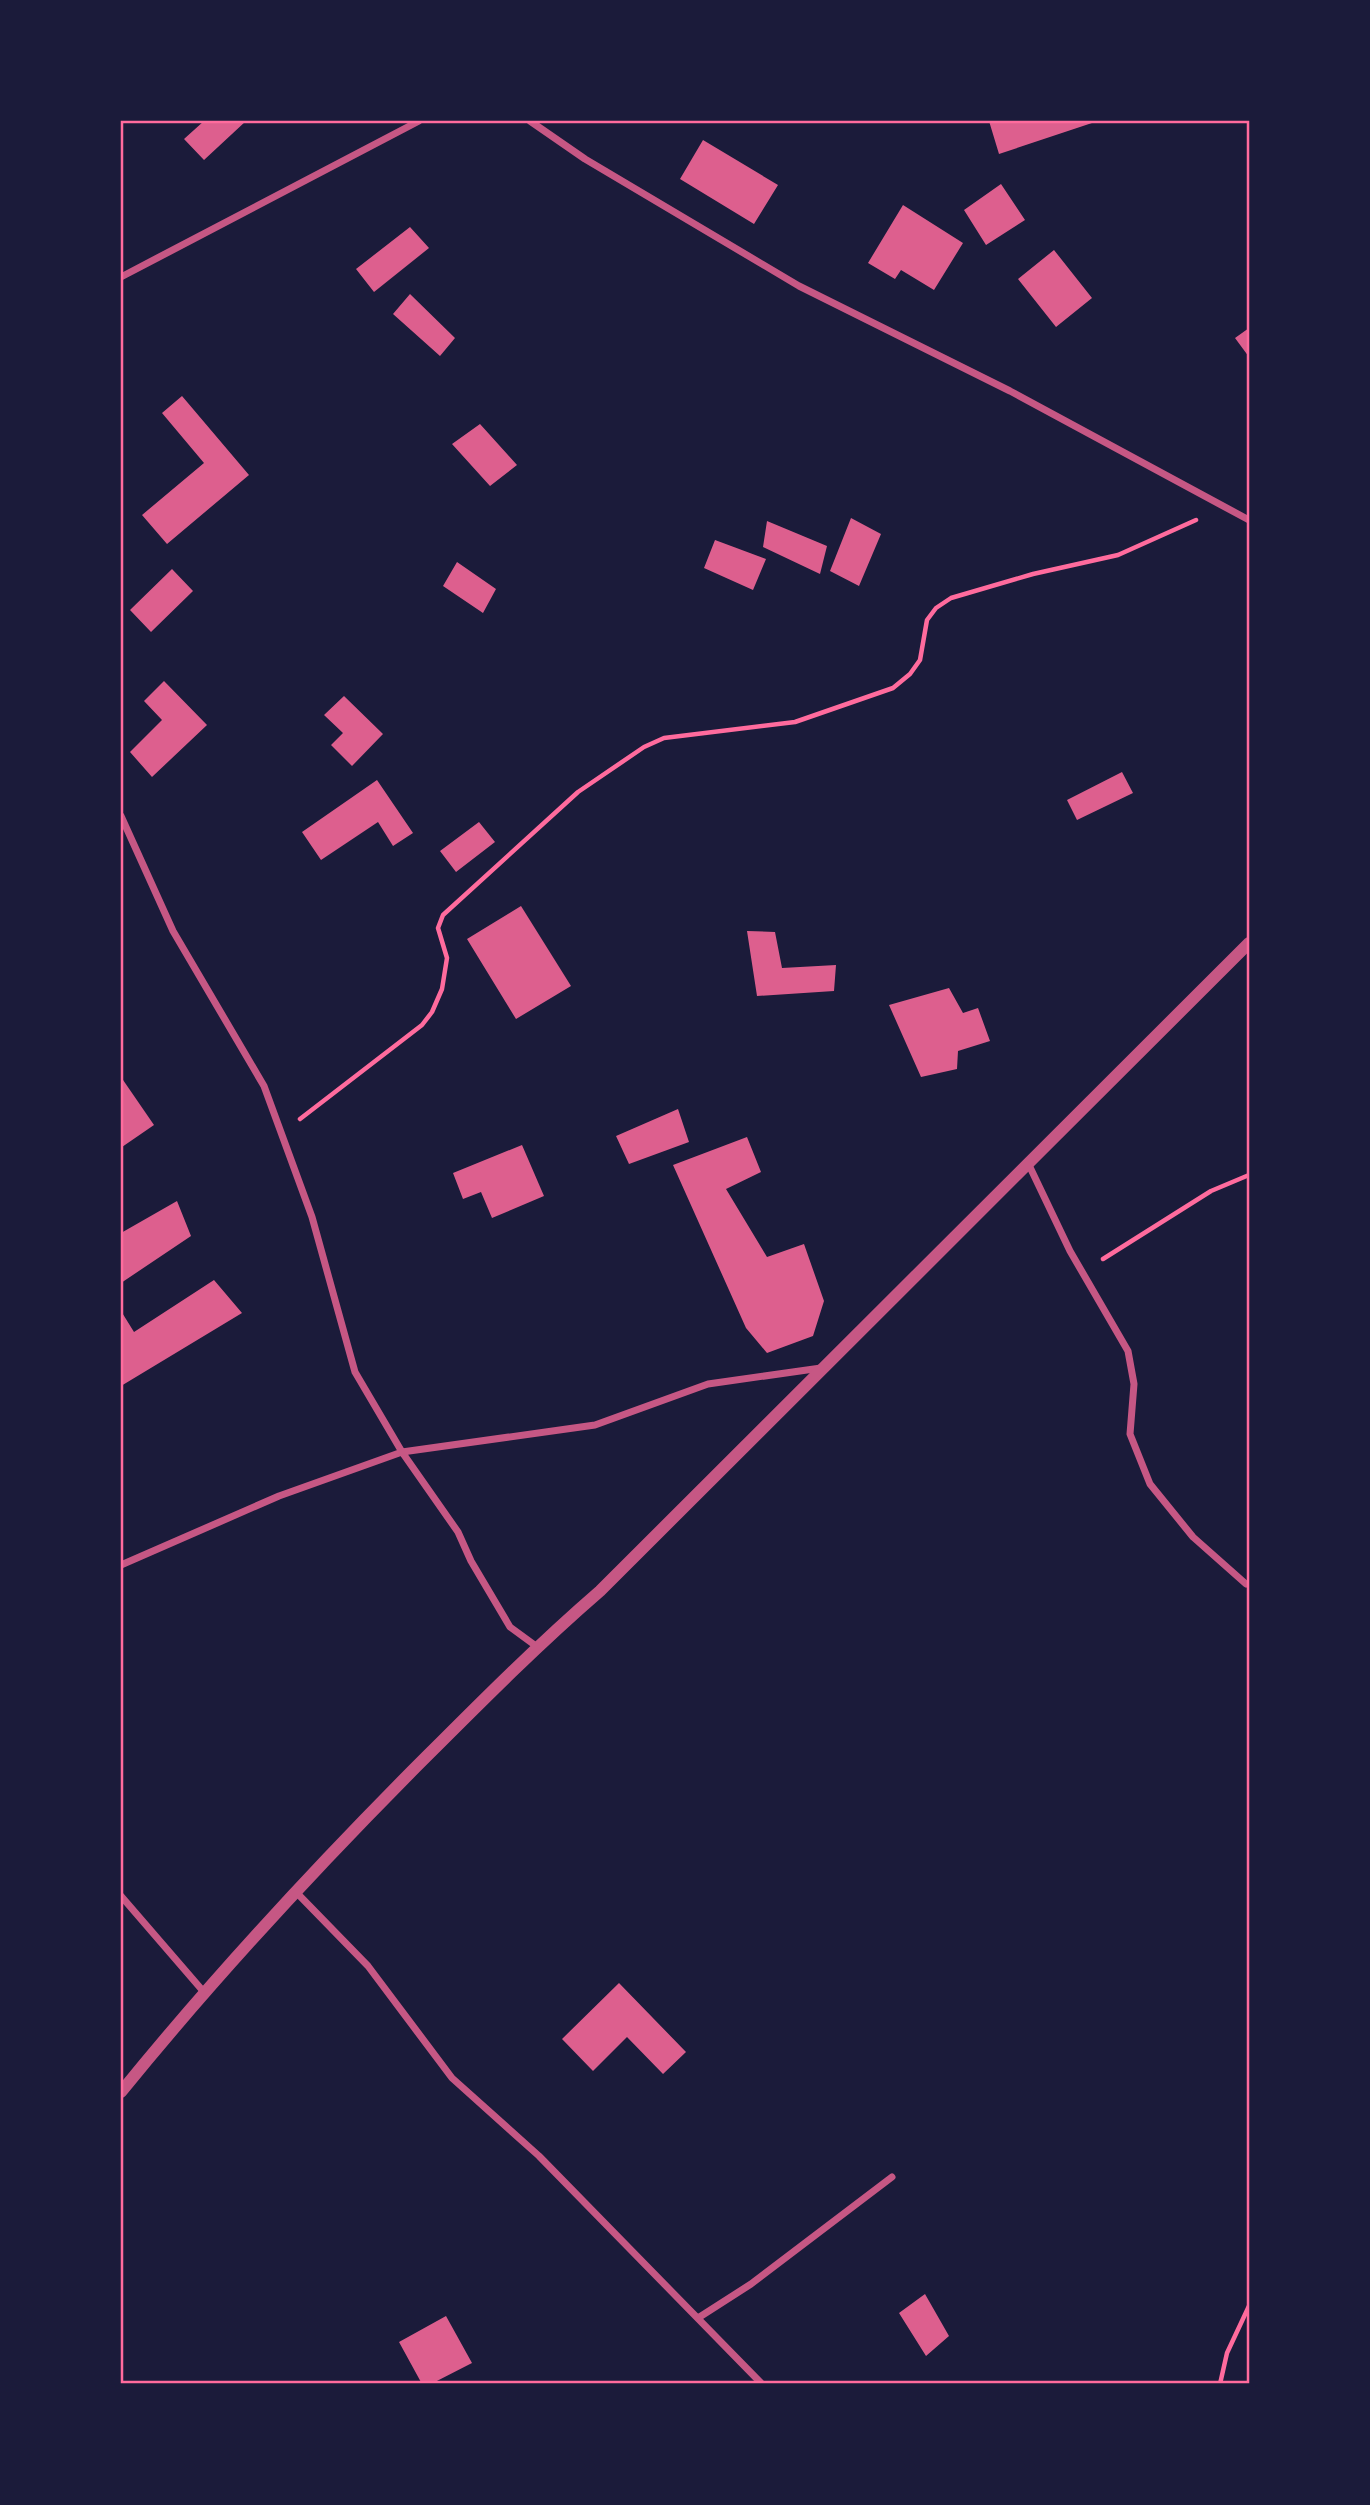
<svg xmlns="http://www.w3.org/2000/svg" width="1370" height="2505" font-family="'Roboto Serif',serif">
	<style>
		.building { fill: #dd5f8e }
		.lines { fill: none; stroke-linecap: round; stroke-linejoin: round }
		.path { stroke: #ff6b9d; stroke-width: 4.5 }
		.minor { stroke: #c65784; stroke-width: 7 }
		.tertiary { stroke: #c65784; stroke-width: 12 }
		.neatline { fill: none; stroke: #ff6b9d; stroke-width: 2.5 }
	</style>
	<rect width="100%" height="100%" fill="#1b1b3a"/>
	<path class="building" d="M204,121H246L204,160L184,139Z
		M989,121H1098L999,154Z
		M703,140L778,185L754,224L680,179Z
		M1001,184L1025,220L986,245L964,210Z
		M903,205L963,243L934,290L901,270L895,279L868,263Z
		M410,227L429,248L374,292L356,269Z
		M1054,250L1092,298L1056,327L1018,279Z
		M410,294L455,338L440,356L393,314Z
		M1249,328V357L1235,338Z
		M182,396L249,475L167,544L142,515L204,463L162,413Z
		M480,424L517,465L490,486L452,444Z
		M851,518L881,534L859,586L830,571Z
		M767,521L827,546L820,574L763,547Z
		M715,540L766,559L753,590L704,568Z
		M457,562L496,589L483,613L443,586Z
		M172,569L193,591L151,632L130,610Z
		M164,681L207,725L152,777L130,752L162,720L144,701Z
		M344,696L383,734L352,766L331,745L343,733L324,715Z
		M1122,772L1133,793L1077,820L1067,800Z
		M377,780L413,833L393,846L378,822L321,860L302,832Z
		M479,822L495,842L456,872L440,851Z
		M521,906L571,986L516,1019L467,939Z
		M747,931L775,932L782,968L836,965L834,991L757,996Z
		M949,988L963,1013L978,1008L990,1041L958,1051L957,1069L921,1077L889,1005Z
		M121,1077L154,1125L122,1147L121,1145Z
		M678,1109L689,1142L629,1164L616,1136Z
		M747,1137L761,1172L726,1189L767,1257L804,1244L824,1301L813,1336L767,1353L746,1328L673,1165Z
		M522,1145L544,1196L492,1218L481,1192L463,1199L453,1173Z
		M177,1201L191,1236L121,1283V1233Z
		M214,1280L242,1313L121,1386V1311L134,1332Z
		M619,1983L686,2052L663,2074L627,2037L593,2071L562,2039Z
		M925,2294L949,2336L926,2356L899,2313Z
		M446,2316L472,2363L431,2384H422L399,2342Z"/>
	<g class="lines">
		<path class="path" d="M300,1119L422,1025L432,1012L442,989L447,958L438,928L443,915L578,792L644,747L664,738L795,722L893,688L910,674L920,660L927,620L936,608L951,598L1033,574L1118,555L1196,520
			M1103,1259L1211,1191L1249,1175
			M1220,2384L1227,2353L1249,2306"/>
		<path class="minor" d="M530,121L585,159L799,286L1010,391L1249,520
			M121,277L419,121
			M121,816L173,931L264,1086L312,1217L355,1372L402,1452L458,1532L471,1561L510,1627L536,1646
			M1028,1163L1070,1251L1128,1351L1134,1384L1130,1434L1150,1484L1193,1537L1246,1584
			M121,1565L279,1496L402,1452L595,1425L708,1384L821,1368
			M295,1891L368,1966L452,2078L539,2156L762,2384
			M121,1896L203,1991
			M698,2318L751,2284L892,2177"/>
		<path class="tertiary" d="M121,2092C212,1980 308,1876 409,1774C472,1711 533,1649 600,1591L1249,943"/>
	</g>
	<rect width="1370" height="2505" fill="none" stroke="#1b1b3a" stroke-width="245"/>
	<rect x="122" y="122" width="1126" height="2260" class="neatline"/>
</svg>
